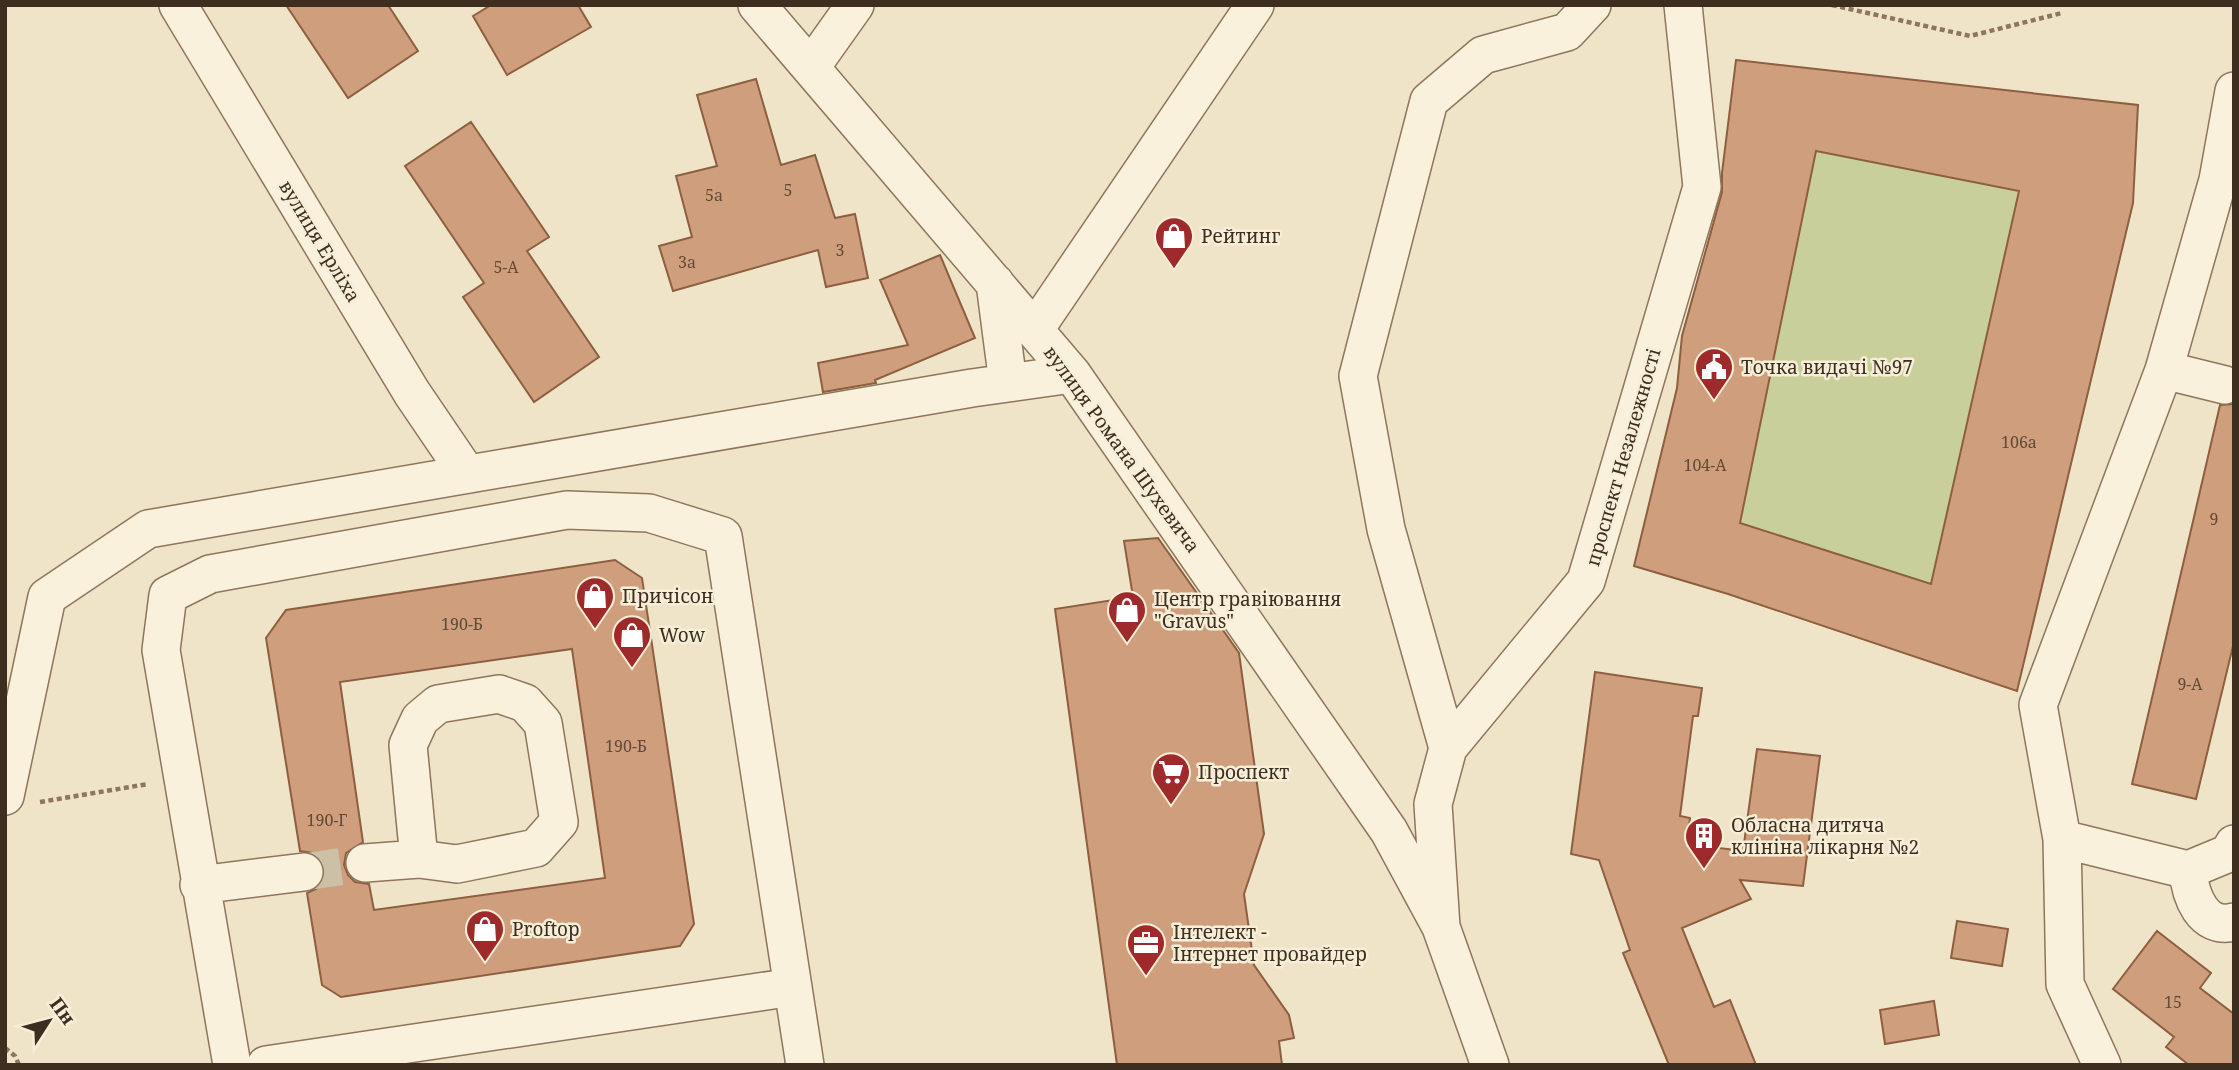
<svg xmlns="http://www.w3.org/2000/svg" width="2239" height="1070" font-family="'Noto Serif',serif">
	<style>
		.green { fill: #c9cf9b }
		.building { fill: #cf9f7d; stroke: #8d5f41; stroke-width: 2; fill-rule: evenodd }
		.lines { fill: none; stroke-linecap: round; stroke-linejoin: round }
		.minor-tunnel { stroke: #ccc0a6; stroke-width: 37; stroke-dasharray: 37 18; stroke-linecap: butt }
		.minor-casing { stroke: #8d765c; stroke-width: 40 }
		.path { stroke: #8d765c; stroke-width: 4.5; stroke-dasharray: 5 3.5; stroke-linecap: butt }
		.minor { stroke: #faf1dc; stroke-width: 37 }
		.labels { text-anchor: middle; stroke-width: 5; stroke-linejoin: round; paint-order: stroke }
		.number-label { font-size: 16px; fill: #624a37 }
		.poi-label { font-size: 19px; fill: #3d2e20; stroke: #f7eed8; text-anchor: start }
		.street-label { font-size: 19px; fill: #3d2e20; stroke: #f7eed8 }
	</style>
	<rect width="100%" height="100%" fill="#f0e4c8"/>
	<path class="green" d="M1816,151L2019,191L1931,584L1740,523Z"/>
	<path class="building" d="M286,5H388L418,51L348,98Z
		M491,5H578L591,27L507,75L473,16Z
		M1736,60L2138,105L2133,203L2017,691L1728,594L1634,566L1677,388L1682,336L1722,192V173ZM1816,151L2019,191L1931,584L1740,523Z
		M756,79L781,165L815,155L835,218L855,214L868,278L826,287L818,250L673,291L659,246L692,237L676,176L717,166L697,95Z
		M471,122L549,237L527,251L599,357L534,402L463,297L484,283L405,166Z
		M940,255L975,338L875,380L876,383L823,392L818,363L908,345L880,280Z
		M2234,404V642L2196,799L2132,784L2220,405Z
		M1158,538L1239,653L1264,834L1244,894L1254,965L1289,1015L1294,1038L1279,1041L1282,1065H1117L1055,609L1133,597L1124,541Z
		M615,560L642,578L694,924L680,946L341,997L322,985L307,893L316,889L323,881L325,869L320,859L313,853L300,851L266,638L286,610ZM572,649L605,878L374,910L369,884L355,882L348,875L344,865L346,853L363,842L340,682Z
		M1595,672L1702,688L1698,716H1693L1680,816L1690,818L1687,844L1743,851L1757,749L1820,756L1803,886L1740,880L1751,899L1682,928L1714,1007L1730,1000L1756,1065H1669L1623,953L1630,950L1599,860L1571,854Z
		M1957,921L2008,929L2002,966L1951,958Z
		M2157,931L2211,973L2200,988L2234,1014V1065H2189L2166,1047L2174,1037L2113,989Z
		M1934,1001L1939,1035L1885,1044L1880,1010Z"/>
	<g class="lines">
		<path class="minor-tunnel" d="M304,872L365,863"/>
		<defs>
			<path id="minor" d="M178,5L412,393L467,474
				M757,5L1072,374L1389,831L1441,927
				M811,67L855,5
				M995,283L1008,383
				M1035,329L1255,5
				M2164,370L2225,385
				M1448,748L1386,529L1358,376L1429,101L1483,55L1567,32L1592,5
				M5,796L47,597L148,529L972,388L1072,374
				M2062,839L2188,870
				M2234,844L2229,853L2188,870C2190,895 2202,930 2234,922
				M365,863L419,859L457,864L536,848L559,822L543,723L525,703L499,694L438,704L420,719L408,745L419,859
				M199,885L304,872
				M232,1065L161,650L168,595L210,574L567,510L649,513L723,536L805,1065
				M266,1065L793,987
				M1490,1065L1441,927L1433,804L1448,748L1586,581L1702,187L1683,5
				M2102,1065L2065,984L2062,839L2038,705L2164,370L2218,180L2234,91"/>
		</defs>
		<use href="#minor" class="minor-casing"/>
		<path class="path" d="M1832,5L1970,36L2062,13
			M40,802L148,784
			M5,1048L15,1056L19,1065"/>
		<use href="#minor" class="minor"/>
	</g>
	<defs>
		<symbol id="shop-pin" viewBox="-11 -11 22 30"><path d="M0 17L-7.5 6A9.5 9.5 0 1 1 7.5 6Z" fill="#9e2a2b" stroke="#f7eed8"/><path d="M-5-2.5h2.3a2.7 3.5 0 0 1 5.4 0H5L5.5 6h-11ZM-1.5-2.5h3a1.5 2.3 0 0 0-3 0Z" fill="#fff"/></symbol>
		<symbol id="civic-pin" viewBox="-11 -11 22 30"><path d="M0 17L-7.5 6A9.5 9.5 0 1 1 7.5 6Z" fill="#9e2a2b" stroke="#f7eed8"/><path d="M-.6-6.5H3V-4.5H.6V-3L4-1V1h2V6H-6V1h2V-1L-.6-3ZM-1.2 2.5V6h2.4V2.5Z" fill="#fff"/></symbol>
		<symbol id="supermarket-pin" viewBox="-11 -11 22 30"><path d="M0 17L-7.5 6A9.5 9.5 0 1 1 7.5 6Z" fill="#9e2a2b" stroke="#f7eed8"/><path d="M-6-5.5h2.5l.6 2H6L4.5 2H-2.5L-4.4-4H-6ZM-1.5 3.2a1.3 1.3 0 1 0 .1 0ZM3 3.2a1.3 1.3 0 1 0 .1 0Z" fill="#fff"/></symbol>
		<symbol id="building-pin" viewBox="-11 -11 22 30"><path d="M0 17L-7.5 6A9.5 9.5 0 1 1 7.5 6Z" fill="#9e2a2b" stroke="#f7eed8"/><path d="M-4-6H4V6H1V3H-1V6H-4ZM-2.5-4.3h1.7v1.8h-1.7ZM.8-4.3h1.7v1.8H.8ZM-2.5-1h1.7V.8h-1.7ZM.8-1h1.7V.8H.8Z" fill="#fff"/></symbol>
		<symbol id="office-pin" viewBox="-11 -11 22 30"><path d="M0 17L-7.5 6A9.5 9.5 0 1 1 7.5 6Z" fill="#9e2a2b" stroke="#f7eed8"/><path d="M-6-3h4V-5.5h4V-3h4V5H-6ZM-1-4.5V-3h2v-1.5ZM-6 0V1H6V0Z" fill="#fff"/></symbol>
	</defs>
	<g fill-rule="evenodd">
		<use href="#shop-pin" x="1152" y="214" width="44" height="60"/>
		<use href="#civic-pin" x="1692" y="345" width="44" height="60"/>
		<use href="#shop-pin" x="573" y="574" width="44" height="60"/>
		<use href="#shop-pin" x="1105" y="588" width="44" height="60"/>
		<use href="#shop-pin" x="610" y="613" width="44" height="60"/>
		<use href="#supermarket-pin" x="1149" y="750" width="44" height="60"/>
		<use href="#building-pin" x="1682" y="814" width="44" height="60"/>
		<use href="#shop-pin" x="463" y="907" width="44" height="60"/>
		<use href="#office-pin" x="1124" y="921" width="44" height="60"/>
	</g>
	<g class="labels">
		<g class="number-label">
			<text x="788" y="196">5</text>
			<text x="714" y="201">5а</text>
			<text x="840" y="256">3</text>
			<text x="687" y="268">3а</text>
			<text x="506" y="273">5-А</text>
			<text x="2019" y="448">106а</text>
			<text x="1705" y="471">104-А</text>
			<text x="2214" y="525">9</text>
			<text x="462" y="630">190-Б</text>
			<text x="2190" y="690">9-А</text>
			<text x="626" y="752">190-Б</text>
			<text x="327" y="826">190-Г</text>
			<text x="2173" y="1008">15</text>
		</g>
		<g class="poi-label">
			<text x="1201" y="243">Рейтинг</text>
			<text x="1741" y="374">Точка видачі №97</text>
			<text x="622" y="603">Причісон</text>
			<text x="1154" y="606">Центр гравіювання<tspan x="1154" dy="22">"Gravus"</tspan></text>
			<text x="659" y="642">Wow</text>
			<text x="1198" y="779">Проспект</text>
			<text x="1731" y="832">Обласна дитяча<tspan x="1731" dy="22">клініна лікарня №2</tspan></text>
			<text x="512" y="936">Proftop</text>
			<text x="1173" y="939">Інтелект -<tspan x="1173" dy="22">Інтернет провайдер</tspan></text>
		</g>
		<g class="street-label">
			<text transform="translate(320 241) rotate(59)" y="7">вулиця Ерліха</text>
			<text transform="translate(1122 449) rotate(54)" y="7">вулиця Романа Шухевича</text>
			<text transform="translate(1623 457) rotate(-74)" y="7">проспект Незалежності</text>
		</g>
	</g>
	<rect width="2239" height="1070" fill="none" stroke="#3d2e20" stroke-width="14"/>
	<g transform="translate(49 1021) rotate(54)" stroke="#f7eed8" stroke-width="5" paint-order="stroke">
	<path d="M0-5L12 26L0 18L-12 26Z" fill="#3d2e20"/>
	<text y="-10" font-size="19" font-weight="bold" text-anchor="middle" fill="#3d2e20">Пн</text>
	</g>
</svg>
